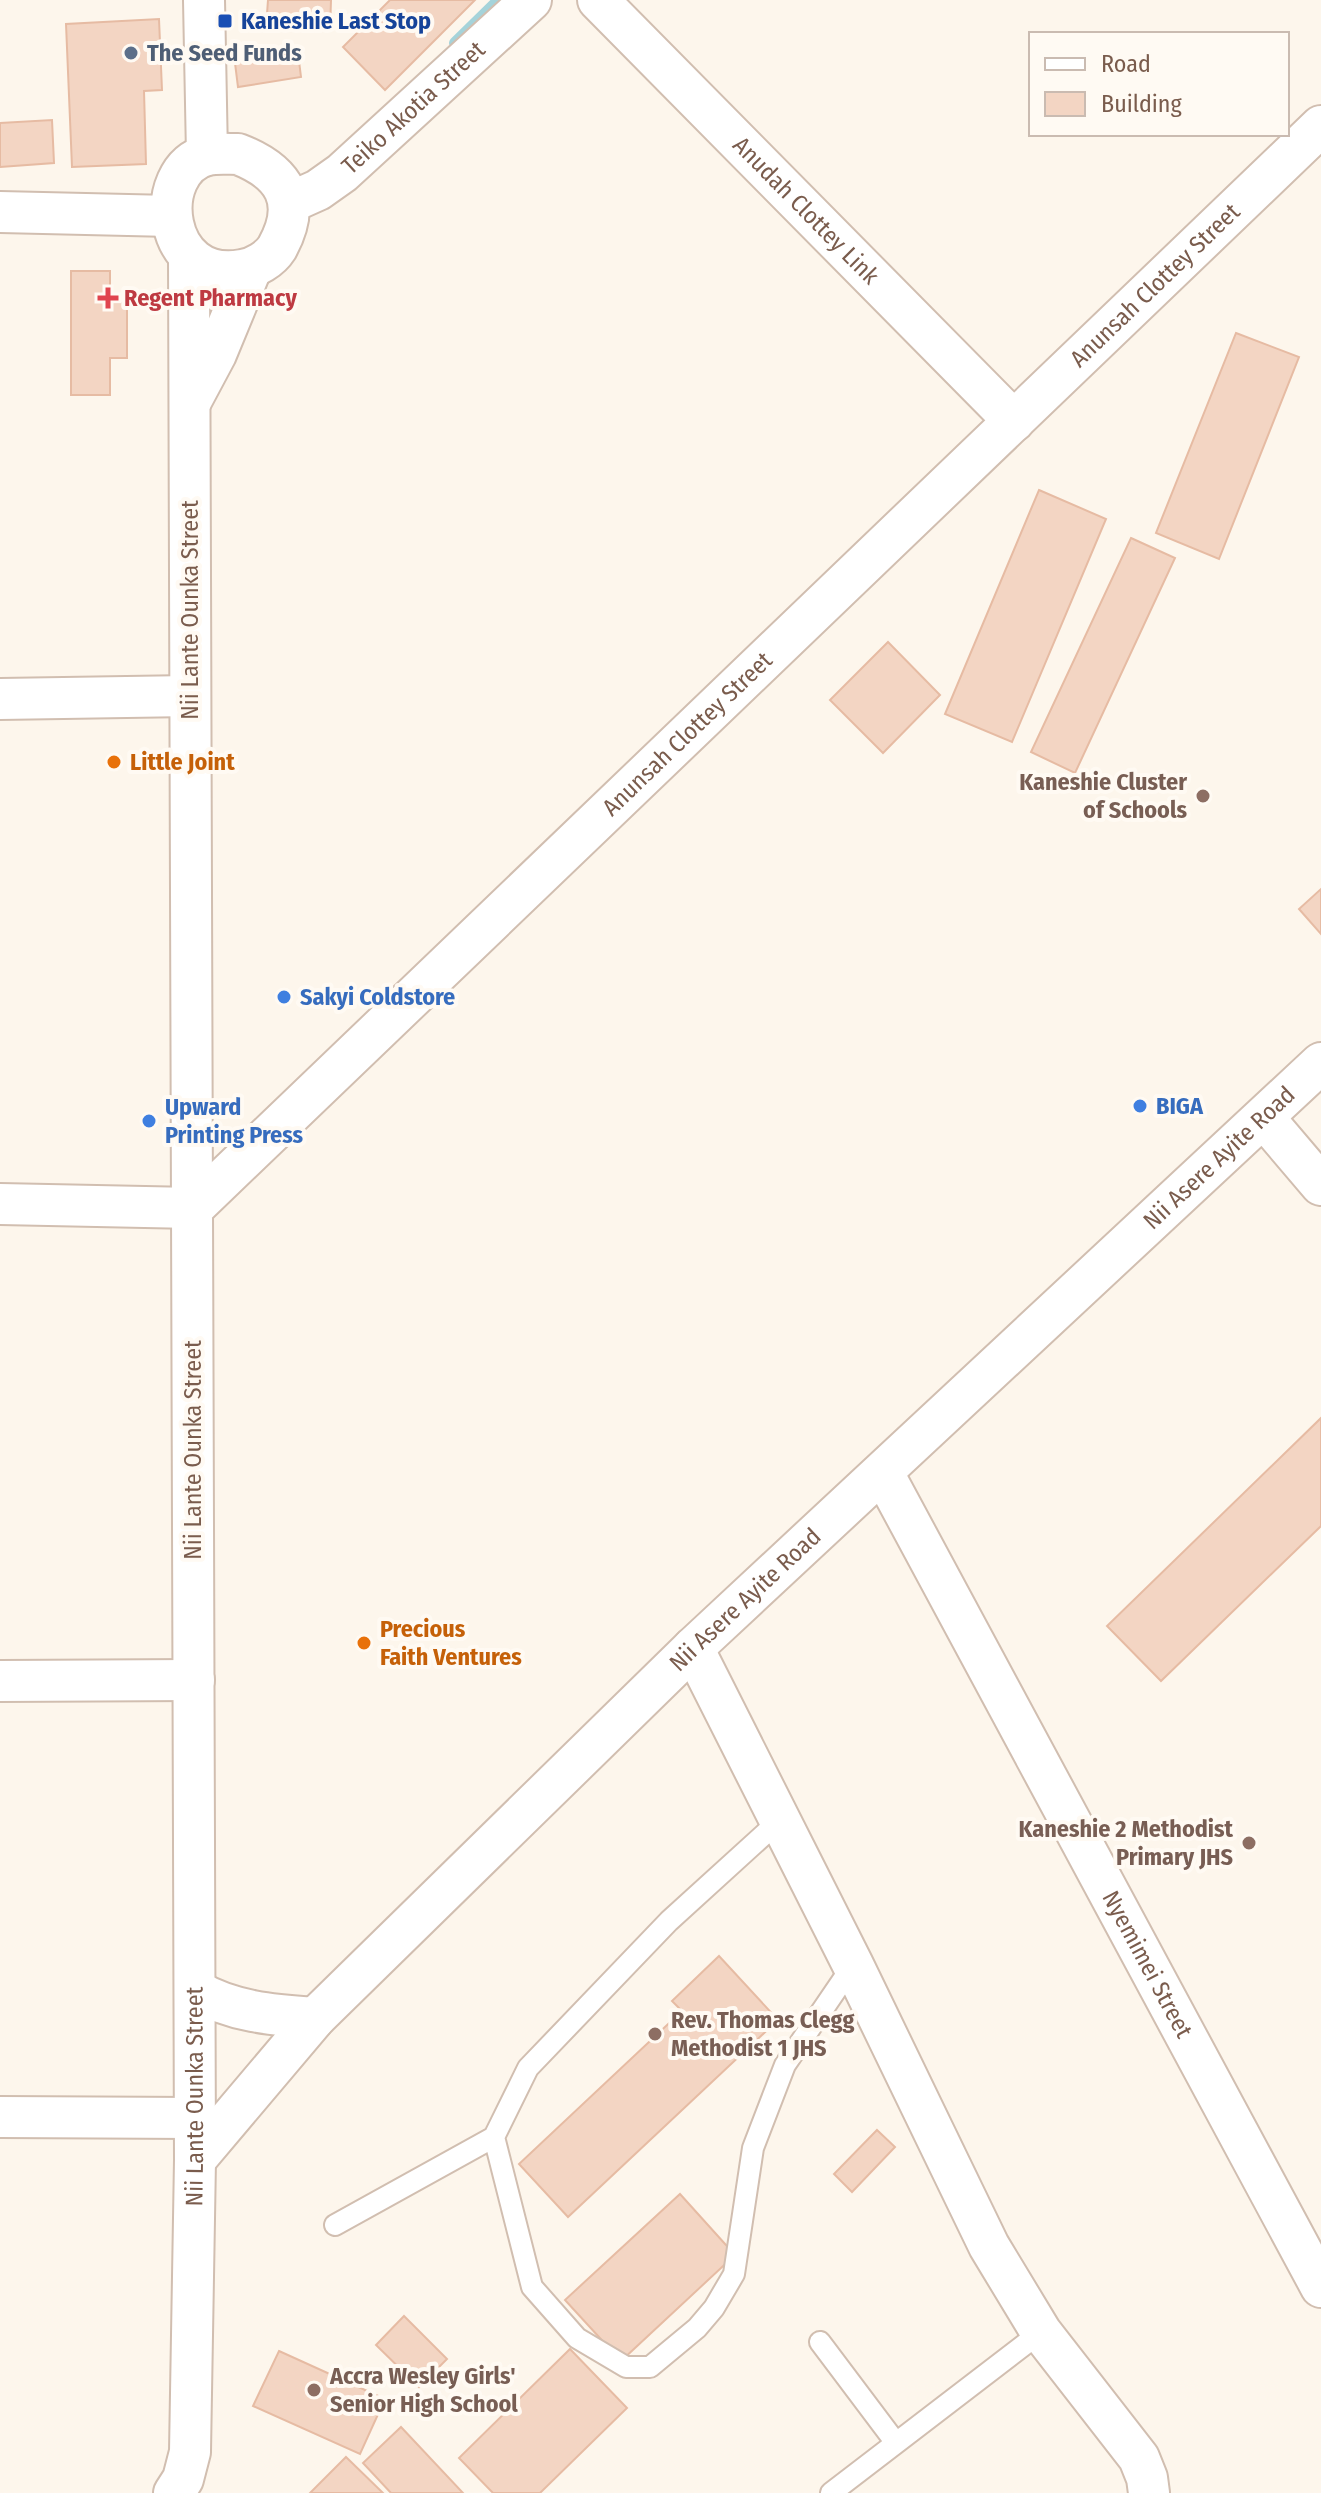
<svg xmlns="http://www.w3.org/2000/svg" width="1321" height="2493" font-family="'Fira Sans Condensed',sans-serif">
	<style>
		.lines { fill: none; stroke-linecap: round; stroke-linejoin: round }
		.stream { stroke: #a5d3da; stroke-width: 12 }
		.building { fill: #f3d5c3; stroke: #e6bba3; stroke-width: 2 }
		.service-casing { stroke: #d1beb0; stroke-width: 24 }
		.minor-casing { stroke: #d1beb0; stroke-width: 44 }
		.service { stroke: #fff; stroke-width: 20 }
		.minor { stroke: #fff; stroke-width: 40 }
		.transit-dot { fill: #1a4fb4; stroke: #fffaf3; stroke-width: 3 }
		.service-dot { fill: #5c6f8a; stroke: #fffaf3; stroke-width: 3 }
		.health-dot { fill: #e0444e; stroke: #fffaf3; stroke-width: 3 }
		.food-dot { fill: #e8710a; stroke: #fffaf3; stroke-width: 3 }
		.education-dot { fill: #8d6e63; stroke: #fffaf3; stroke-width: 3 }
		.shop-dot { fill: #3f7fe0; stroke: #fffaf3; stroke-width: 3 }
		.labels { text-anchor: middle; stroke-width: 8; stroke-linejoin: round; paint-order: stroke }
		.transit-label { font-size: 24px; font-weight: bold; fill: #164399; stroke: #fffaf3; text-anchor: start }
		.service-label { font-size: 24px; font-weight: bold; fill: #4e5e75; stroke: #fffaf3; text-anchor: start }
		.street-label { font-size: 24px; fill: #7a5c4d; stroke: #fffaf3 }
		.health-label { font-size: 24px; font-weight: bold; fill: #be3a42; stroke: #fffaf3; text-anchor: start }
		.food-label { font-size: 24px; font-weight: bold; fill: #c56008; stroke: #fffaf3; text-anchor: start }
		.education-label { font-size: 24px; font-weight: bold; fill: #785e54; stroke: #fffaf3; text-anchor: end }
		.shop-label { font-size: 24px; font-weight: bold; fill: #366cbe; stroke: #fffaf3; text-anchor: start }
	</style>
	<rect width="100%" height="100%" fill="#fdf6ec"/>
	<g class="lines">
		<path class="stream" d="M455,43L499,0"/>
	</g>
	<path class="building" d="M268,0H331L330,31L266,28Z
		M390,0H475L385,90L343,47Z
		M159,19L162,90L144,91L146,164L72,167L66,24Z
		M298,53L301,77L238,87L235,63Z
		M52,120L54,163L0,167V123Z
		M71,271H110V303H127V358H110V395H71Z
		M1236,333L1299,357L1219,559L1156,533Z
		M1039,490L1106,519L1012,742L945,714Z
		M1131,538L1175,558L1075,773L1031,752Z
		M888,642L940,695L883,753L830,700Z
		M1321,889V934L1299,909Z
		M1321,1418V1526L1161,1681L1107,1626Z
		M719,1956L778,2020L568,2217L519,2164L682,2011L672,2001Z
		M877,2130L895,2147L852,2192L834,2174Z
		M680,2194L735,2255L621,2361L565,2300Z
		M404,2316L447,2359L419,2387L376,2345Z
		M570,2349L627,2408L540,2493H493L459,2458Z
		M279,2351L385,2399L360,2454L253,2406Z
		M401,2427L463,2493H391L363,2463Z
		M346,2457L383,2493H310Z"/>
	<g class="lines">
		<defs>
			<path id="service" d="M494,2137L532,2287L577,2338L626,2367H650L697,2328L714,2308L734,2274L753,2148L785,2065L853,1965
				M335,2225L494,2137L528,2068L669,1921L779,1821
				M820,2342L896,2443
				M831,2493L1041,2332"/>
			<g id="minor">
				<path d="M204,0L207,155"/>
				<path id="s1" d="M598,0L1014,421"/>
				<path d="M238,154C284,172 303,201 277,248C270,259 255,268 242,270C162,285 150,170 207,155C216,153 228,154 238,154Z"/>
				<path id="s2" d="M289,203L318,190L342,173L531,0"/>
				<path d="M0,212L171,216"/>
				<path d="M192,399L216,354L251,269"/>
				<path d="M0,699L190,696"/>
				<path d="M1264,1118L1321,1185"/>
				<path id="s3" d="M0,1204L193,1208L1321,126"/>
				<path id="s4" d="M883,1473L1321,2287"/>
				<path d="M693,1648L853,1965L989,2246L1041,2332L1139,2458L1147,2478L1149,2493"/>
				<path d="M0,1681L194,1680"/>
				<path d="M195,1990C232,2012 273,2015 315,2018"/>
				<path d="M0,2117L195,2118"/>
				<path id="s5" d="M195,2160L315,2018L693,1648L1321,1063"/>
				<path id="s6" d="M174,2493L183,2479L190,2452L195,2160L189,256"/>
			</g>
		</defs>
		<use href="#service" class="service-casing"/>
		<use href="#minor" class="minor-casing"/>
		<use href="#service" class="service"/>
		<use href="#minor" class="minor"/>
	</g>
	<rect class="transit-dot" x="217" y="13" width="16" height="16" rx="4"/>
	<circle class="service-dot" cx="131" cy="53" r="8"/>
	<path class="health-dot" d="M104 286h8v8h8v8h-8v8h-8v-8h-8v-8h8z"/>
	<g class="food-dot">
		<circle cx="114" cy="762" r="8"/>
		<circle cx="364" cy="1643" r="8"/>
	</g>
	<g class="education-dot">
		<circle cx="1203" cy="796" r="8"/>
		<circle cx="1249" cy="1843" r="8"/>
		<circle cx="655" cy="2034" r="8"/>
		<circle cx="314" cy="2390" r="8"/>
	</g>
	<g class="shop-dot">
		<circle cx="284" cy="997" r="8"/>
		<circle cx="1140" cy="1106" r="8"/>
		<circle cx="149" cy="1121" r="8"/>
	</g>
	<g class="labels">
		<g class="transit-label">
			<text x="241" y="29">Kaneshie Last Stop</text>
		</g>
		<g class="service-label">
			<text x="147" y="61">The Seed Funds</text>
		</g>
		<g class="street-label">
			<text dy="8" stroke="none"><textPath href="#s2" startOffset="158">Teiko Akotia Street</textPath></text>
			<text dy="8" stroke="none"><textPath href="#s1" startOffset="296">Anudah Clottey Link</textPath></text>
			<text dy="8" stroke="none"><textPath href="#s3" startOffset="1526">Anunsah Clottey Street</textPath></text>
			<text transform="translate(190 610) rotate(-90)" y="8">Nii Lante Ounka Street</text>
			<text dy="8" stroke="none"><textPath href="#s3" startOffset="878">Anunsah Clottey Street</textPath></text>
			<text dy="8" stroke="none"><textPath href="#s5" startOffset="1434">Nii Asere Ayite Road</textPath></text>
			<text transform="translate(193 1450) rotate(-90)" y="8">Nii Lante Ounka Street</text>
			<text dy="8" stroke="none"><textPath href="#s5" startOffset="786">Nii Asere Ayite Road</textPath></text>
			<text dy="8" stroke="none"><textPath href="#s4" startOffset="558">Nyemimei Street</textPath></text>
			<text dy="8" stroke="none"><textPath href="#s6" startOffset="400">Nii Lante Ounka Street</textPath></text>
		</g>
		<g class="health-label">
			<text x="124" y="306">Regent Pharmacy</text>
		</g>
		<g class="food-label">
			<text x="130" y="770">Little Joint</text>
			<text x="380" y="1637">Precious<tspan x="380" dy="28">Faith Ventures</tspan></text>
		</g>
		<g class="education-label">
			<text x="1187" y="790">Kaneshie Cluster<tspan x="1187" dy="28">of Schools</tspan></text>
			<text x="1233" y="1837">Kaneshie 2 Methodist<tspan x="1233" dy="28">Primary JHS</tspan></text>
			<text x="671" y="2028" text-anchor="start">Rev. Thomas Clegg<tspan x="671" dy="28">Methodist 1 JHS</tspan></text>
			<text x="330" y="2384" text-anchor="start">Accra Wesley Girls'<tspan x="330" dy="28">Senior High School</tspan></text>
		</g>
		<g class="shop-label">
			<text x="300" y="1005">Sakyi Coldstore</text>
			<text x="1156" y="1114">BIGA</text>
			<text x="165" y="1115">Upward<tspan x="165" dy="28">Printing Press</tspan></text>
		</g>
	</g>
	<rect x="1029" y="32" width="260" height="104" fill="#fffaf3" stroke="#cabbb1" stroke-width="2"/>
	<rect x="1045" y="58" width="40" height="12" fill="#ffffff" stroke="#cabbb1" stroke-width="2"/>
	<text x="1101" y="72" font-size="24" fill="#7a5c4d">Road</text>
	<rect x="1045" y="92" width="40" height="24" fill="#f3d5c3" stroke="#cabbb1" stroke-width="2"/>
	<text x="1101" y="112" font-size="24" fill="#7a5c4d">Building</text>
</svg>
